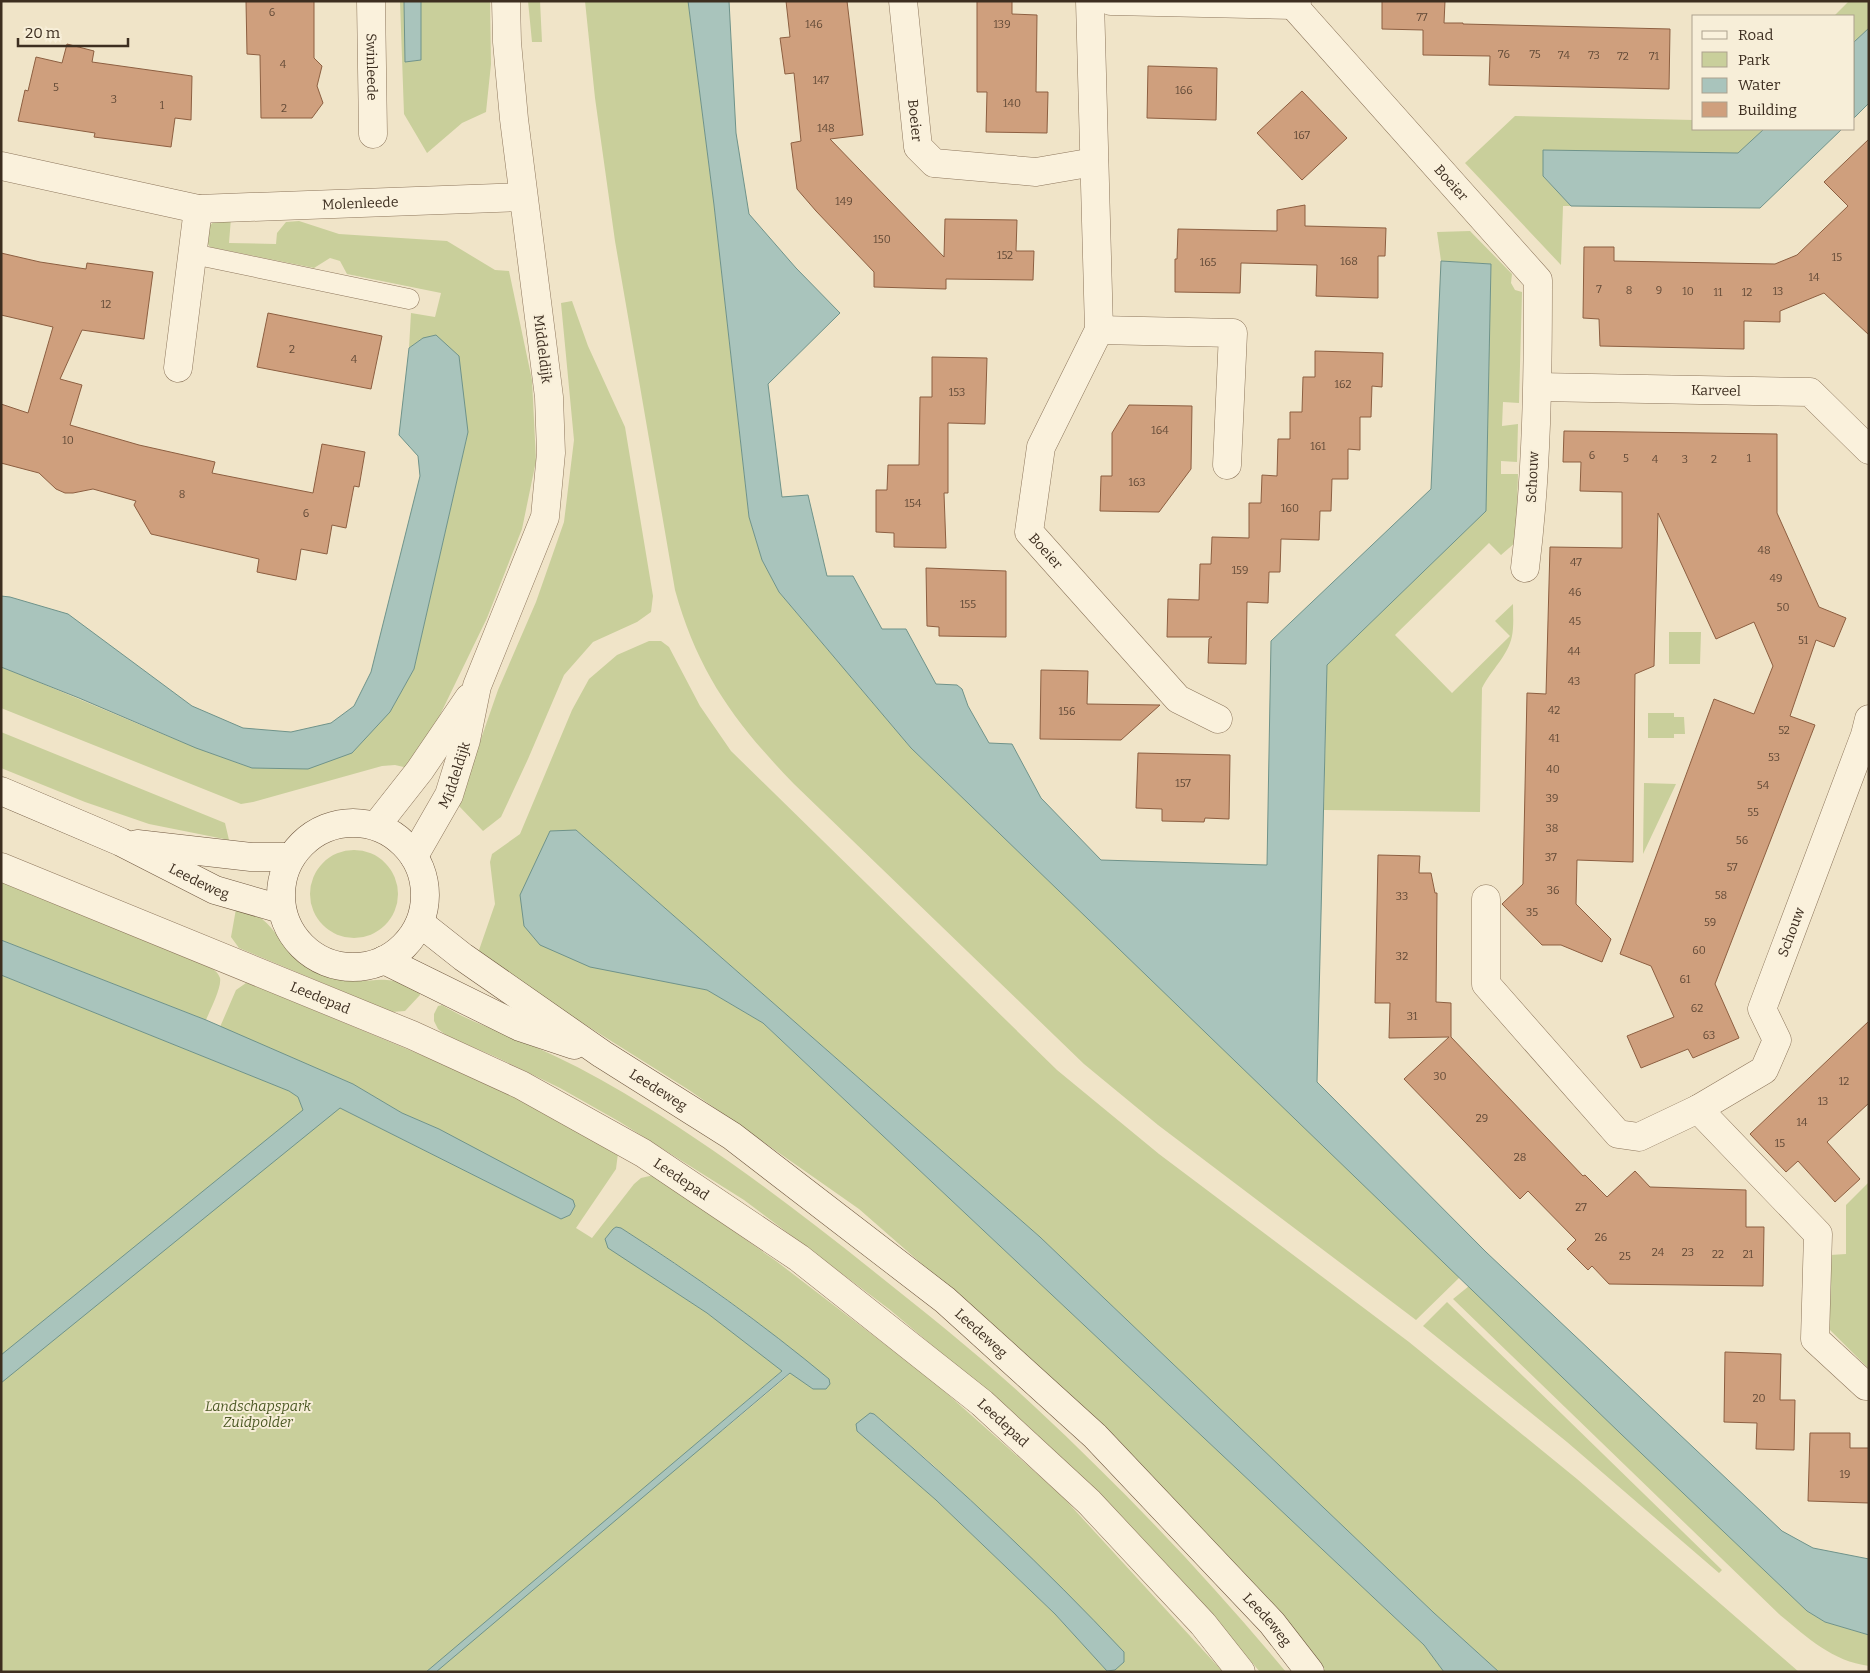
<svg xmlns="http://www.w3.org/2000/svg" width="1870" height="1673" font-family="Bitter,serif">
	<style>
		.green { fill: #c9cf9b; fill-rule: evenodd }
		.water { fill: #a9c4bc; stroke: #6f938a }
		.building { fill: #cf9f7d; stroke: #8d5f41 }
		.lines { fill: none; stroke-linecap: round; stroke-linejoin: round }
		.service-casing { stroke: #8d765c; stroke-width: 21 }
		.minor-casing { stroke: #8d765c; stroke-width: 29 }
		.tertiary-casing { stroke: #8d765c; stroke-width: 29 }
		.secondary-casing { stroke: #6f573f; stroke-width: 29 }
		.service { stroke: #faf1dc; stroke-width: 20 }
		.minor { stroke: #faf1dc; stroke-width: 28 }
		.tertiary { stroke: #faf1dc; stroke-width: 28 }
		.secondary { stroke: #faf1dc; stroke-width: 28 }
		.labels { text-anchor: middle; stroke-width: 4; stroke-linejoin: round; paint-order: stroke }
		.number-label { font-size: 11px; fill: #624a37 }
		.street-label { font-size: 14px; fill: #3d2e20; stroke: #f7eed8 }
		.park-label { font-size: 14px; font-style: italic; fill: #4d5a26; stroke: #f7eed8 }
	</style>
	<rect width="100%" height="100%" fill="#f0e4c8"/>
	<path class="green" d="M400,1H404L405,62L421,60V1H490L491,64L486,112L462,123L427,153L404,114Z
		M528,1H540L542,42H532Z
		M585,1H688L714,205L749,517L762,560L779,592L911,748L1460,1277L1416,1320L1158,1125L1084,1064L794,784C735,723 698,673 675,590L615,241L595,98Z
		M1849,1H1869V28L1854,42V16H1834Z
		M1515,116L1694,120V129H1764L1738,153L1543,150V176L1571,206H1563L1561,265L1465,163Z
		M231,218L229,243L276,244L277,233L286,222L299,221L339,234L447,241L495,270L509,271L532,380L536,461L522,529L487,618L439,717L408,768L395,765L382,766L253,802L241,804L1,708V667C85,700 167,739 252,768L390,712L414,669L468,432L423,338L409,348L411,313L435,317L441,293L347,274L340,261L330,258L314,268L210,247L204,239L207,229L215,220Z
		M1470,231L1512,274L1511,283L1515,290L1522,292L1519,403L1503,402L1502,426L1518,424L1517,462L1501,461V474H1518L1516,542L1501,555L1489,543L1395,635L1452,693L1510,636L1495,621L1513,604C1513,614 1514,626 1512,636C1508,656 1491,670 1482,688L1480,812L1324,810L1327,665L1485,511L1491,264L1441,261L1437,232Z
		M572,301L588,346L625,427L653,596L651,612L637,622L593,642L564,675L528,759L501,817L483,831L458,805L498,690L536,602L564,522L574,440L561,303Z
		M1669,632H1701L1700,664H1669Z
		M649,641H661L669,647L700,706L731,751L1057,1070L1159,1154L1409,1342L1577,1479L1799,1672H1499L1434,1613L1040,1237L576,830L649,978L707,990L763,1023L1424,1645L1444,1672H1324L1250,1585L1150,1474L994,1327L859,1209L689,1090L500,971L478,953L495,904L490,862L492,854L520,834L572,710L589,679L617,655Z
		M1648,713H1674V717H1684L1685,734H1674V738H1648Z
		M1,732L225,823L229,840L149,824L85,802L1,768Z
		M1644,783L1676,784L1643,854Z
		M310 894a44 44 0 1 1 88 0a44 44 0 1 1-88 0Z
		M1,881L209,966C213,969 218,972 220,978C222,987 210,1010 206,1020L1,940Z
		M236,909C242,910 249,911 255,914C279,928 286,958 312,970C328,978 342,982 360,981C369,981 378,979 387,980C399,981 409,986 419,992L420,995L405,1011L392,1012L239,948L231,937Z
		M1,975L289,1091L298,1097L303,1110L340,1108L561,1219L570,1215L575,1206L439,1129L402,1113L353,1084L220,1027L236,990L246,983L251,984L486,1082L567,1123L618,1153L616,1169L576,1228L592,1238L634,1184L641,1178L654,1175L776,1261L934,1382L1061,1495L1223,1672H1ZM616,1227L621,1228C694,1274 763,1324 829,1379L813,1389L791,1373L722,1431L717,1426L783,1370L707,1313L609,1248L605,1239L613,1229ZM870,1413L874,1414L933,1465L1010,1537L1107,1671L1055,1614L936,1500L857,1431Z
		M442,1005C470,1022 501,1032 531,1045C563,1059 594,1075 624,1093C711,1145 792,1206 872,1270C927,1314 983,1358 1035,1407C1124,1490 1208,1578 1286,1672H1260L1197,1598L1115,1510L1028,1426L889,1309L744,1200L620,1122L560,1088L496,1057L447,1036L438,1029L434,1021V1014L438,1006Z
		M1869,1182V1369L1829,1329L1830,1255L1846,1254V1205Z
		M1469,1286L1807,1611L1825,1622L1869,1635V1666C1832,1661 1808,1638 1780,1615L1453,1299Z
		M1447,1302L1722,1570L1719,1573L1567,1442L1423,1326Z"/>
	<path class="water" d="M404,1H421V60L405,62Z
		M688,1H729L736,133L749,214L796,268L840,313L768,384L782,497L808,495L827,576H853L882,629H906L936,684L957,685L962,689L968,706L989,743L1012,744L1041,798L1101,860L1267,865L1271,641L1431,489L1441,261L1491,264L1486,511L1327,665L1317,1082L1486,1252L1782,1531L1813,1548L1869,1559V1635L1825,1622L1807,1611L1621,1434L911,748L779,592L762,560L749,517L714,205Z
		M1869,28V103L1854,118V42Z
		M1764,129H1842L1760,208L1571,206L1543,176V150L1738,153Z
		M436,335L459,356L468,432L414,669L390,712L352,753L308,769L252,768L196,748L79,698L1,667V596L10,597L68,614L192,706L243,728L291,732L331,723L354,706L371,672L420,476L418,456L399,435L409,348L423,338Z
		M576,830L1040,1237L1434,1613L1499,1672H1444L1424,1645L763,1023L707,990L590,967L540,945L524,926L520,895L550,831Z
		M1,940L206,1020L353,1084L402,1113L439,1129L573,1200L575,1206L570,1215L561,1219L340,1108L1,1383V1355L303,1110L298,1097L289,1091L1,975Z
		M616,1227L621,1228C693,1274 763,1324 829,1379L830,1384L826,1389H813L790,1373L436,1672H426L782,1371L707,1313L608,1248L605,1239L613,1229Z
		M870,1413L874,1414C961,1489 1045,1568 1124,1652V1662L1115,1670L1107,1671L1055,1614L936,1500L857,1431L856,1424Z"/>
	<path class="building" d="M246,1H314V58L322,66L317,86L323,103L312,118H261L260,55L247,54Z
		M786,1H847L863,135L830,139L944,257L945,219L1017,220L1016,251H1034L1033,280L946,279V289L874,287V272L816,211L797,189L791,143L801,141L794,73L785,74L780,38L790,37Z
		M977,1H1012V14L1037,15L1036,92H1048L1047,133L986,132L987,92H977Z
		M1382,1H1445L1444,23H1463V24L1670,29L1669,89L1489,85L1490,56L1423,55V30L1382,29Z
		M67,44L94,51L92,62L192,76L191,120L175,118L171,147L94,137L95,133L18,121L25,90L28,91L36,57L62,63Z
		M1148,66L1217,68L1216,120L1147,118Z
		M1302,91L1347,138L1302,180L1257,133Z
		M1869,139V335L1824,293L1780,311V322L1744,321V349L1600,346L1599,319L1583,318L1584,247H1614V261L1775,264L1797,255L1848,206L1824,182Z
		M1305,205V226L1386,228L1385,256H1378V298L1316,296L1317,265L1241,263L1240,293L1175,292V259H1177L1178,229L1277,231V210Z
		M1,253L40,262L86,269L87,263L153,272L144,339L82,330L60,379L82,385L70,425L139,445L215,462L212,473L313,493L322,444L365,452L359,487L354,486L346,528L332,525L327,554L301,549L296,580L257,572L259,559L151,534L134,505L136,501L93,489L73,493H65L56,489L39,473L1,463V404L28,413L53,327L1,315Z
		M268,313L382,336L371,389L257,367Z
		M1315,351L1383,353L1382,387L1372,386L1371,417H1360V450L1348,449V479H1332L1331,511H1320L1319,540L1281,539L1280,572H1269L1268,603L1247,602L1246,664L1208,663L1209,639L1212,637H1167L1168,599L1199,600L1200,564H1211L1212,537L1249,538V503H1261L1262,475L1277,476L1278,439H1290V412H1302L1303,377H1315Z
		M932,357L987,358L985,424L948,423V493H944L946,548L894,547V533L876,532V490H887L888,465H919L920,397H932Z
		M1129,405L1192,406L1191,469L1159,512L1100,511L1101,476H1112V433Z
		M1564,431L1777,434V513L1819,607L1846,618L1834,647L1816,640L1790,716L1815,725L1715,984L1739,1038L1693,1058L1688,1049L1641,1068L1627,1036L1674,1017L1651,966L1620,954L1714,699L1754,714L1773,666L1754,622L1716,639L1658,513L1654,666L1635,674L1633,862L1577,860L1576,904L1611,939L1602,962L1561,945H1542L1502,904L1523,884L1527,693L1546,694L1550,547L1622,548V492L1580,491L1581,462H1563Z
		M926,568L1006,571V637L939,636V627L927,626Z
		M1041,670L1088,671L1087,704L1160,705L1121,740L1040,739Z
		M1138,753L1230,755L1229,819L1205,818L1204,822L1162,821V809L1136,808Z
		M1378,855L1420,856L1419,873H1431L1435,893H1437L1436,1002L1451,1003V1037L1583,1176L1585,1175L1607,1197L1635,1171L1650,1187L1746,1190V1227H1764L1763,1286L1609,1284L1592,1266L1588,1270L1567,1249L1576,1240L1528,1191L1520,1199L1404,1079L1449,1037L1389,1038L1390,1003H1375Z
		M1869,1021V1103L1827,1142L1860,1179L1835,1202L1798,1161L1786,1172L1750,1134Z
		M1725,1352L1781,1354L1780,1400H1795L1794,1450L1756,1449L1757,1423L1724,1422Z
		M1810,1433H1850V1448H1869V1503L1808,1501Z"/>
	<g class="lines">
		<defs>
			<path id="service" d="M193,254L409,299"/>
			<g id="minor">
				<path id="s1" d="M371,1L373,134"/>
				<path id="s2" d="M903,1L918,147L934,163L1036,172L1094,162"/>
				<path id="s3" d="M1090,1L1099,330L1041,447L1029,532L1178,699L1218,719"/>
				<path d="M1111,1L1293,5L1297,1"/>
				<path id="s4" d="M1293,5L1538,280C1538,375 1537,473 1525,568"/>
				<path id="s5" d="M1,166L198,209L523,197"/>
				<path d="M1099,330L1233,333L1227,465"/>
				<path d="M178,368L198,209"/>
				<path id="s6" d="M1538,387L1810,392L1869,450"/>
				<path id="s7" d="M1,867L412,1035L521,1085L643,1153L799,1258L982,1403L1089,1502L1203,1624L1241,1672"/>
				<path d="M1486,899V984L1618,1134L1639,1137L1698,1109L1818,1234L1815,1339L1866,1386H1869"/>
				<path id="s8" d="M1698,1109L1764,1070L1777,1040L1762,1009L1865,735L1869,719"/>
			</g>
			<g id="tertiary">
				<path d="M376,826L420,770L469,698"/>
				<path id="s9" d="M414,856L449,795L466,740L477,686L545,517L551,453L549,397L514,119L507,42L506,1"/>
			</g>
			<g id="secondary">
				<path id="s10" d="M1,791L121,842L215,890L281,909"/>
				<circle cx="353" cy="895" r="72"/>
				<path d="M137,844L251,857H290"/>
				<path id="s11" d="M420,923L463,957L602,1054L732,1136L945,1300L1095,1436L1272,1623L1310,1672"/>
				<path d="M384,960L520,1027L574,1045"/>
			</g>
		</defs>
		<use href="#service" class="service-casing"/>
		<use href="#minor" class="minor-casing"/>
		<use href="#tertiary" class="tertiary-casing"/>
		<use href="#secondary" class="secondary-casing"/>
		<use href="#service" class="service"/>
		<use href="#minor" class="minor"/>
		<use href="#tertiary" class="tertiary"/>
		<use href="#secondary" class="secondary"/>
	</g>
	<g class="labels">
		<g class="number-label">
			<text x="272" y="16">6</text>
			<text x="1422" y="21">77</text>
			<text x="814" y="28">146</text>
			<text x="1002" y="28">139</text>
			<text x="1504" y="58">76</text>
			<text x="1535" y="58">75</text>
			<text x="1564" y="59">74</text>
			<text x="1594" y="59">73</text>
			<text x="1623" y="60">72</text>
			<text x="1654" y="60">71</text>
			<text x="283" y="68">4</text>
			<text x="821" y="84">147</text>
			<text x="56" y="91">5</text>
			<text x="1184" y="94">166</text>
			<text x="114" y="103">3</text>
			<text x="1012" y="107">140</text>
			<text x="162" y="109">1</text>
			<text x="284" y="112">2</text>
			<text x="826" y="132">148</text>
			<text x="1302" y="139">167</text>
			<text x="844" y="205">149</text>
			<text x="882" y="243">150</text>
			<text x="1005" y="259">152</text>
			<text x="1837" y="261">15</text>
			<text x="1349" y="265">168</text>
			<text x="1208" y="266">165</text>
			<text x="1814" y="281">14</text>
			<text x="1599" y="293">7</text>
			<text x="1629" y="294">8</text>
			<text x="1659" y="294">9</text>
			<text x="1688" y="295">10</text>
			<text x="1778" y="295">13</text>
			<text x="1718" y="296">11</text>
			<text x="1747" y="296">12</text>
			<text x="106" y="308">12</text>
			<text x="292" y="353">2</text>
			<text x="354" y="363">4</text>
			<text x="1343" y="388">162</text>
			<text x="957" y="396">153</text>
			<text x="1160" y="434">164</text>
			<text x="68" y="444">10</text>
			<text x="1318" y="450">161</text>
			<text x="1592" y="459">6</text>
			<text x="1626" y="462">5</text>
			<text x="1749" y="462">1</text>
			<text x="1655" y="463">4</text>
			<text x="1685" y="463">3</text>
			<text x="1714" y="463">2</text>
			<text x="1137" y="486">163</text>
			<text x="182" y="498">8</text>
			<text x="913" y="507">154</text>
			<text x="1290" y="512">160</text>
			<text x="306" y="517">6</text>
			<text x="1764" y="554">48</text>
			<text x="1576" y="566">47</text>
			<text x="1240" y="574">159</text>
			<text x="1776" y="582">49</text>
			<text x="1575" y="596">46</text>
			<text x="968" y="608">155</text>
			<text x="1783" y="611">50</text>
			<text x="1575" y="625">45</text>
			<text x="1803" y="644">51</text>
			<text x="1574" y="655">44</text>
			<text x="1574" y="685">43</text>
			<text x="1554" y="714">42</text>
			<text x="1067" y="715">156</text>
			<text x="1784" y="734">52</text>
			<text x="1554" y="742">41</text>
			<text x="1774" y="761">53</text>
			<text x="1553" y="773">40</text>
			<text x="1183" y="787">157</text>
			<text x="1763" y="789">54</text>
			<text x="1552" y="802">39</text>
			<text x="1753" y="816">55</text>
			<text x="1552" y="832">38</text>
			<text x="1742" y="844">56</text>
			<text x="1551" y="861">37</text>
			<text x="1732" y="871">57</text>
			<text x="1553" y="894">36</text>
			<text x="1721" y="899">58</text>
			<text x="1402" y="900">33</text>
			<text x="1532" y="916">35</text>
			<text x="1710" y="926">59</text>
			<text x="1699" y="954">60</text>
			<text x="1402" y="960">32</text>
			<text x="1685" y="983">61</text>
			<text x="1697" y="1012">62</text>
			<text x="1412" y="1020">31</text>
			<text x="1709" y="1039">63</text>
			<text x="1440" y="1080">30</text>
			<text x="1844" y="1085">12</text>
			<text x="1823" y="1105">13</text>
			<text x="1482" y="1122">29</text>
			<text x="1802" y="1126">14</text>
			<text x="1780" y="1147">15</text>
			<text x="1520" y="1161">28</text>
			<text x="1581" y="1211">27</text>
			<text x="1601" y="1241">26</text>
			<text x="1658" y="1256">24</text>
			<text x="1688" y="1256">23</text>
			<text x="1718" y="1258">22</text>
			<text x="1748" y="1258">21</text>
			<text x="1625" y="1260">25</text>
			<text x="1759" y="1402">20</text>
			<text x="1845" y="1478">19</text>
		</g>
		<g class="street-label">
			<text dy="5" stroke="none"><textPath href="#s1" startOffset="66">Swinleede</textPath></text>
			<text dy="5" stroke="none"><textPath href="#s2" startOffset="120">Boeier</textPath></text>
			<text dy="5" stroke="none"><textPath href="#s4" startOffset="238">Boeier</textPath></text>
			<text dy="5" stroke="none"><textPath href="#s5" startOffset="364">Molenleede</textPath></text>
			<text transform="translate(543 349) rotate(83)" y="5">Middeldijk</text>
			<text dy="5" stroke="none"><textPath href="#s6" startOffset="178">Karveel</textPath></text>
			<text transform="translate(1532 477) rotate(-87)" y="5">Schouw</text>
			<text dy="5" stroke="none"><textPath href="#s3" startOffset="571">Boeier</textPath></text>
			<text dy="5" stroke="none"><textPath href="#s9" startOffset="91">Middeldijk</textPath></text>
			<text dy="5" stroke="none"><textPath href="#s10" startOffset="218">Leedeweg</textPath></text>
			<text dy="5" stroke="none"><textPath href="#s8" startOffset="226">Schouw</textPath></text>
			<text dy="5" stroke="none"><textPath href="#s7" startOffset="345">Leedepad</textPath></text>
			<text dy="5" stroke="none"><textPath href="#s11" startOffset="291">Leedeweg</textPath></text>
			<text dy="5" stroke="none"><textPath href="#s7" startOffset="750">Leedepad</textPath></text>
			<text dy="5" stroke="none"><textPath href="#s11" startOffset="696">Leedeweg</textPath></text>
			<text dy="5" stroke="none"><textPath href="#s7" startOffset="1154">Leedepad</textPath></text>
			<text dy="5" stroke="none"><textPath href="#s11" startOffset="1101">Leedeweg</textPath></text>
		</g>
		<g class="park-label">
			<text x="258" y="1411">Landschapspark<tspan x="258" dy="16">Zuidpolder</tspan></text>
		</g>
	</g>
	<rect width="1870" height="1673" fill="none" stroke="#3d2e20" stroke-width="5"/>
	<rect x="1692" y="15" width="162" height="115" fill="#f7eed8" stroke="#ada18e"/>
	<rect x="1702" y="31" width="25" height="8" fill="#faf1dc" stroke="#ada18e"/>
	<text x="1738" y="40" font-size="15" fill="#3d2e20">Road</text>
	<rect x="1702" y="52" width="25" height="15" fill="#c9cf9b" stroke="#ada18e"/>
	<text x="1738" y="65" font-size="15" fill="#3d2e20">Park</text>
	<rect x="1702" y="78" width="25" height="15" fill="#a9c4bc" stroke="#ada18e"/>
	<text x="1738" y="90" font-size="15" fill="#3d2e20">Water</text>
	<rect x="1702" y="102" width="25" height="15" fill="#cf9f7d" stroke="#ada18e"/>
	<text x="1738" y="115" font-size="15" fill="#3d2e20">Building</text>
	<path d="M18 38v8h110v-8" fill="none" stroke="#3d2e20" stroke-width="2.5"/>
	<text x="25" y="38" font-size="15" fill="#3d2e20" stroke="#f7eed8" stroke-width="4" paint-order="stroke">20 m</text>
</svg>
